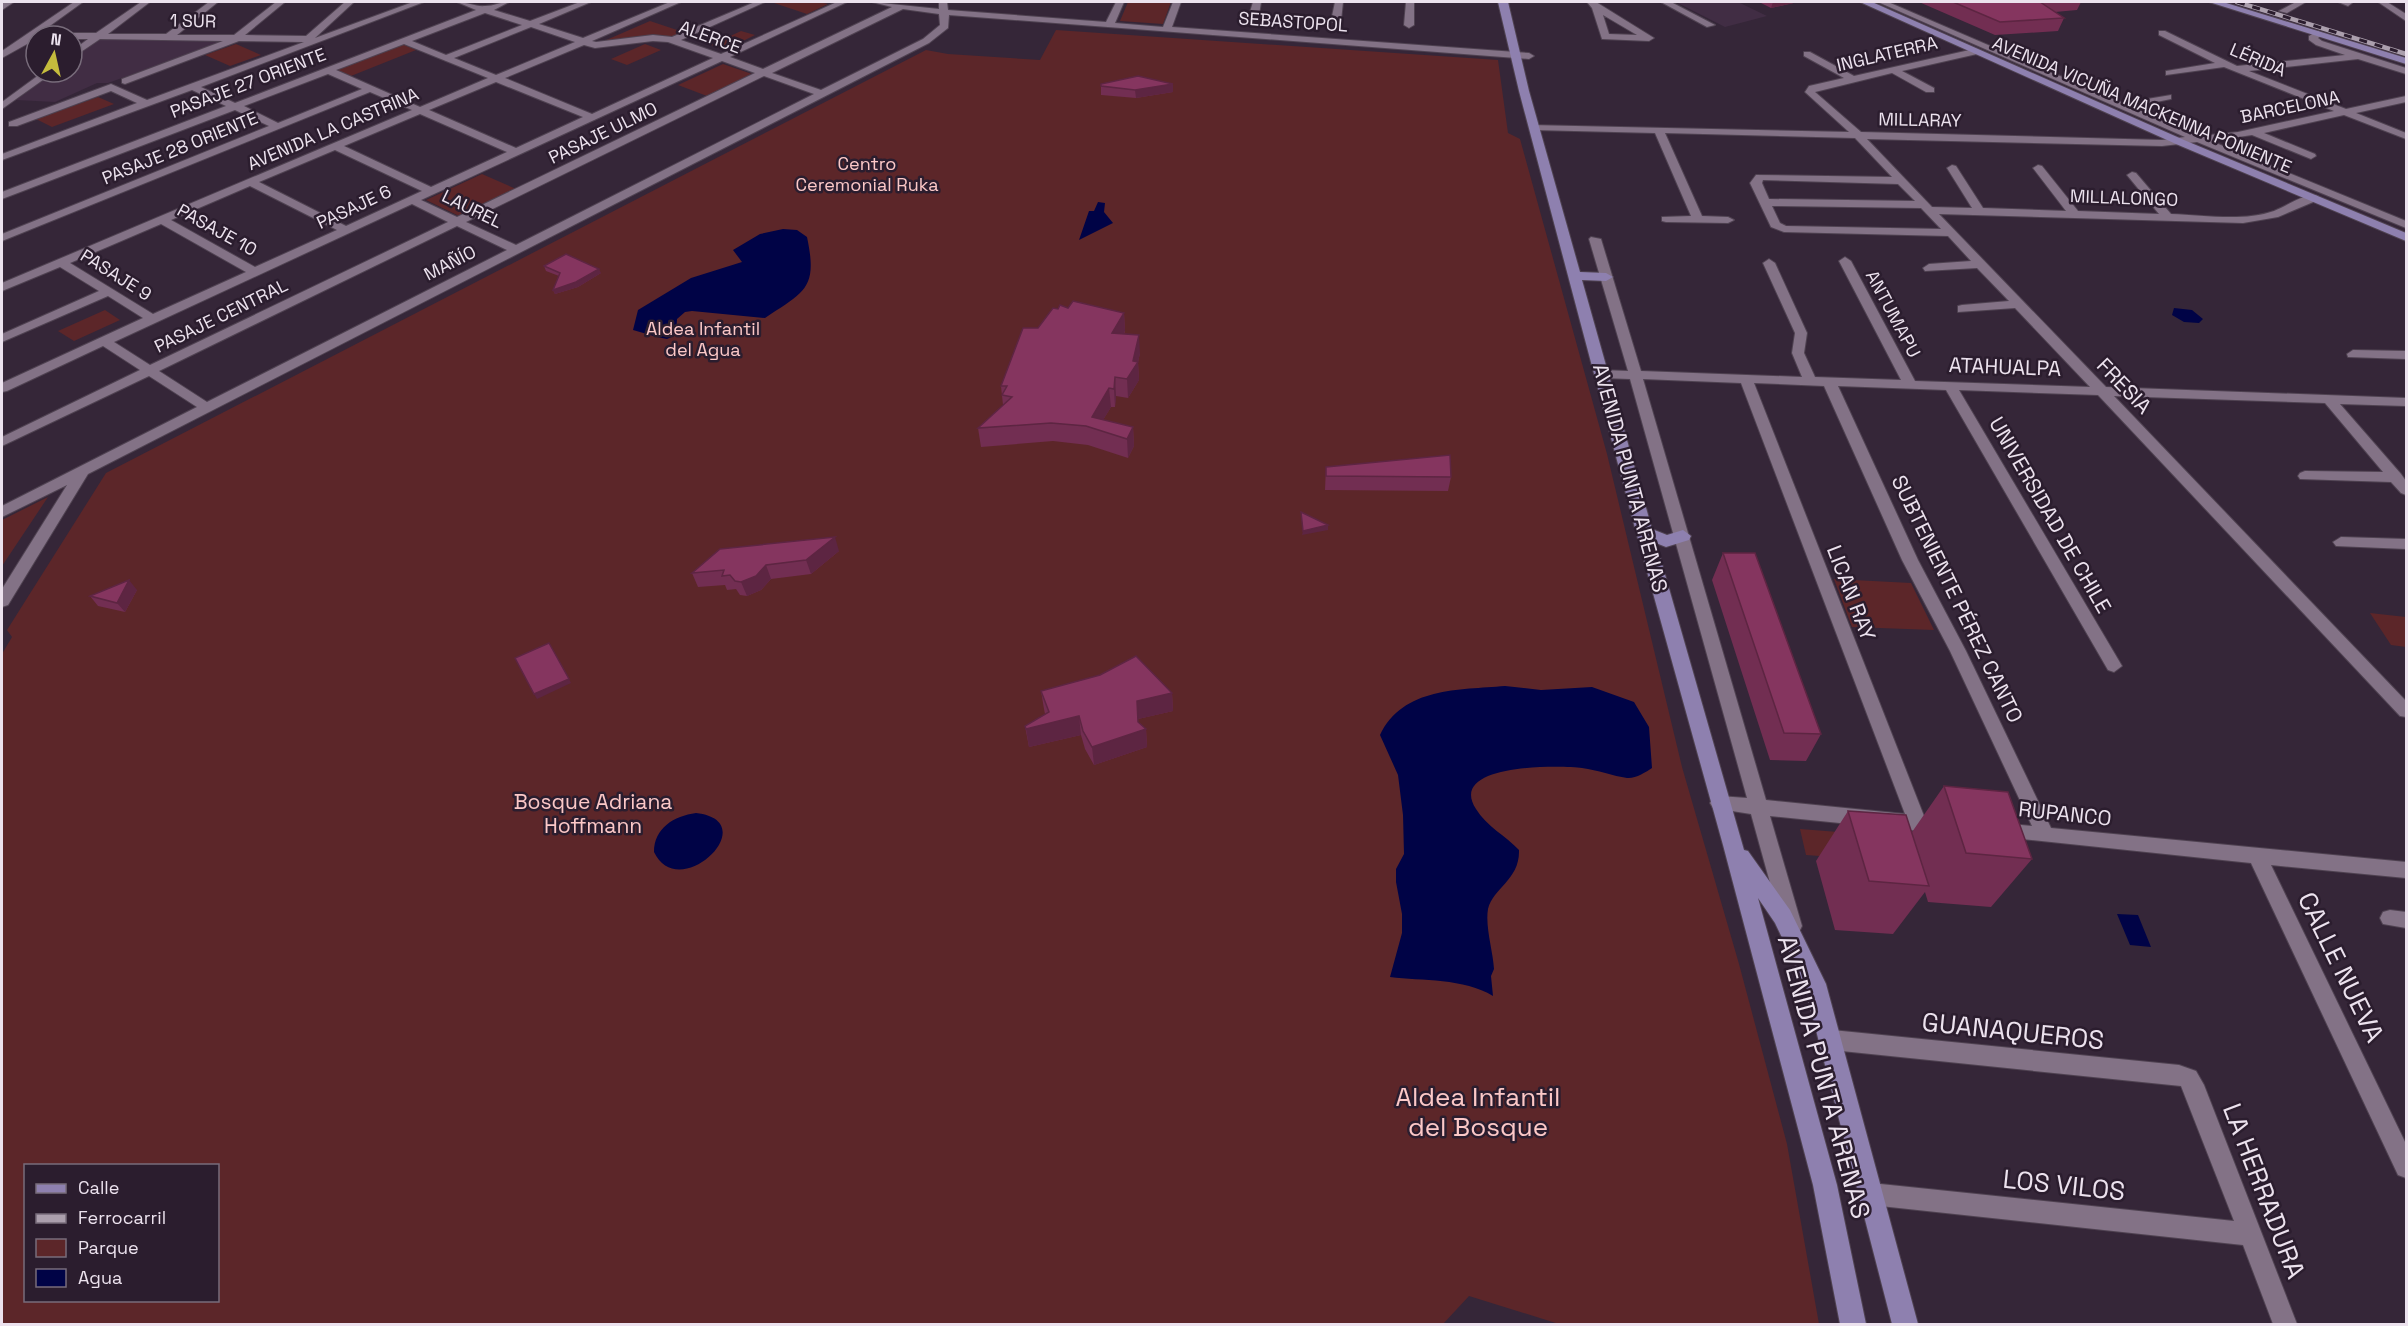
<svg xmlns="http://www.w3.org/2000/svg" width="2408" height="1326" font-family="'Space Grotesk',sans-serif">
	<style>
		.built { fill: #412d44 }
		.green { fill: #5c2629; fill-rule: evenodd }
		.water { fill: #000346 }
		.lines { fill: none; stroke-linecap: round; stroke-linejoin: round }
		.minor-casing { stroke: #4f4251; stroke-width: 2 }
		.major-casing { stroke: #4f4251; stroke-width: 2 }
		.minor { fill: #837286; fill-rule: evenodd }
		.major { fill: #8e80af; fill-rule: evenodd }
		.rail-casing { stroke: #ab9fad; stroke-width: 4.5 }
		.rail { stroke: #2b1d2e; stroke-width: 3; stroke-dasharray: 8; stroke-linecap: butt }
		.wall { fill: #722e52 }
		.shaded-wall { fill: #5d2542 }
		.building { fill: #85355f; stroke: #5d2542; stroke-width: 1.5 }
		.labels { text-anchor: middle; stroke-width: 5; stroke-linejoin: round; paint-order: stroke }
		.far-street-label { font-size: 18px; fill: #ece2ee; stroke: #2b1d2e }
		.far-park-label { font-size: 18px; fill: #fcc8c7; stroke: #2b1d2e }
		.street-label { font-size: 21px; fill: #ece2ee; stroke: #2b1d2e }
		.park-label { font-size: 21px; fill: #fcc8c7; stroke: #2b1d2e }
		.near-street-label { font-size: 26px; fill: #ece2ee; stroke: #2b1d2e }
		.near-park-label { font-size: 26px; fill: #fcc8c7; stroke: #2b1d2e }
	</style>
	<rect width="100%" height="100%" fill="#352638"/>
	<path class="built" d="M1676,2H1738L1767,16L1725,27Z
		M101,38L230,39L108,83H97L55,102L16,100L54,72H72V59Z"/>
	<path class="green" d="M777,2H819L828,4L807,14L774,3Z
		M1128,2H1171L1163,24L1120,21Z
		M650,21L683,32L669,38L661,35L604,41Z
		M1056,30L1498,60L1508,133L1520,139L1607,454L1682,767L1739,964L1787,1144L1819,1324H1559L1469,1296L1443,1324H2V654L12,637L7,630L106,473L926,50L948,54L1040,60ZM26,1166H218V1300H26Z
		M741,31L755,35L725,50L711,45Z
		M236,44L261,55L230,66L205,55Z
		M402,44L416,50L351,76L337,70Z
		M645,44L661,50L627,65L611,59Z
		M723,64L752,74L707,96L678,85Z
		M98,97L114,104L52,127L36,119Z
		M482,174L516,189L459,216L426,200Z
		M105,310L120,320L74,341L58,331Z
		M48,497L2,566V520Z
		M1834,579L1911,583L1934,630L1852,627Z
		M2370,613L2406,617V647L2391,645Z
		M1800,829L1877,835L1874,860L1806,855Z"/>
	<path class="water" d="M1098,202L1105,203L1104,212L1113,223L1079,240L1089,211H1094Z
		M783,229L797,230L807,237C818,289 805,291 765,318L692,311L685,312L677,319L676,335L667,339L657,337L633,330L638,310L691,278L742,262L733,250L760,234Z
		M2174,308L2192,310L2203,319L2199,323L2184,322L2172,315Z
		M1505,686L1541,690L1592,687L1634,702L1649,727L1652,768C1646,772 1635,779 1627,778C1613,776 1598,770 1582,768C1561,765 1446,763 1476,809C1486,826 1506,836 1519,850C1520,880 1493,888 1488,909C1485,927 1493,951 1494,969L1491,976L1493,996C1464,978 1422,981 1390,977L1402,933V914L1396,882V869L1404,854L1403,815L1398,775L1380,735C1403,687 1459,690 1505,686Z
		M696,813C766,821 679,905 654,852C654,828 674,816 696,813Z
		M2117,914L2138,915L2151,947L2130,945Z"/>
	<g class="lines">
		<defs>
			<path id="minor" d="M5,2H14L2,10V3Z
				M74,2H83L40,33H96L141,2H150L108,34H166L209,2H218L177,35H234L276,2H285L245,35L306,36L345,2H354L315,38L413,2H424L201,87L235,103L476,10L457,2C466,2 477,7 485,6C494,6 500,2 509,2L494,10L530,21L580,2H591L539,24L583,38L670,2H681L592,41L596,42L653,35L672,37L755,2H765L681,40L721,54L837,2H847L730,57L763,69L892,7L872,2L939,9V2H947L948,10L1106,22L1116,2H1124L1115,23L1163,27L1173,2H1181L1172,27L1529,53L1534,56L1529,59L949,15L948,28L929,43L88,474L8,605L2,607V589L67,485L2,517V506L197,407L149,376L2,446V437L140,370L103,346L7,391L2,392V383L143,318L108,296L2,342V334L99,291L60,267L2,291V283L412,110L370,92L2,241V234L269,126L235,110L2,199V192L226,106L192,90L2,160V154L137,103L111,91L17,126H9V122L111,84L147,100L304,42L239,41L125,84L122,83V79L223,41L100,39L72,58V51L88,39H72V36H36V39L2,58V51ZM903,9L939,14L940,25L923,39L821,90L772,73ZM485,13L522,25L446,55L412,41ZM531,27L575,42L496,75L454,58ZM653,41L668,42L713,58L592,114L505,78L584,45L595,48ZM404,44L488,78L420,107L336,70ZM722,61L755,73L457,217L421,200ZM328,74L362,89L278,123L244,106ZM764,76L814,94L516,245L466,222ZM496,82L583,117L516,148L429,110ZM420,114L507,152L431,187L344,146ZM335,150L422,191L346,226L259,182ZM250,186L337,230L255,267L171,220ZM412,204L448,222L150,365L114,342ZM161,224L246,272L153,314L70,263ZM457,226L507,250L207,402L159,371Z
				M1253,2H1261L1259,15L1254,18L1249,15Z
				M1335,2H1343L1341,21L1336,24L1331,21Z
				M1406,2H1414V25L1409,28L1404,25Z
				M1587,2H1596L1654,38L1649,41L1602,39L1592,8ZM1603,15L1637,35L1609,34Z
				M1661,2H1671L1715,25L1707,27Z
				M1878,2H1888L2123,103L2171,95V99L2132,107L2199,136L2238,132L2334,111L2224,67L2166,75V71L2215,63L2159,35V31H2165L2237,66L2345,55L2316,45L2309,40V36L2318,31L2323,34L2318,38L2322,41L2406,68V74L2358,59L2249,71L2346,109L2406,96V102L2356,113L2406,133V139L2344,115L2264,133L2315,154L2316,156L2311,159L2252,135L2211,141L2406,221V228L2197,142L2162,146L1867,139L1932,207L1972,208L1947,168L1952,165L1956,166L1983,208L2066,211L2033,168L2038,165L2042,166L2078,211L2159,214L2127,175L2132,172L2136,173L2171,214C2203,215 2243,222 2274,211C2287,206 2304,193 2318,196V200L2278,217L2243,223L1939,214L2106,387L2406,398V406L2340,404L2401,474L2406,481V495L2401,493L2391,482L2300,479L2298,476L2300,473L2305,471L2383,472L2325,403L2114,396L2406,701V717L2400,716L2098,395L1959,390L2122,666L2114,672L2108,670L1946,390L1838,386L1918,560L1966,651L2051,828L2406,862V878L2271,865L2406,1144V1178L2398,1175L2251,863L1993,836L1991,831L1993,826L2000,823L2032,826L1950,651L1902,560L1824,386L1754,383L1924,816L1945,820L1948,825L1945,830L1939,833L1770,816L1802,926L1799,932L1792,935L1785,932L1782,926L1751,814L1713,808L1710,803L1713,798L1719,796L1747,798L1630,379L1602,378L1595,374L1602,370L1628,371L1589,239L1591,237L1601,239L1641,371L1802,377L1792,353L1795,333L1763,263L1769,259L1775,263L1807,333L1804,353L1815,377L1901,380L1839,261L1845,257L1851,261L1915,381L2090,387L2015,308L1958,312V306L1962,305L2009,301L1977,268L1925,271L1923,268L1929,264L1971,261L1948,236L1784,232L1771,227L1750,183L1756,175L1892,177L1855,138L1665,133L1702,216L1728,217L1734,220L1728,223L1666,222L1662,221V217L1691,216L1655,133L1534,130L1529,127L1530,125L1849,132L1805,92L1809,86L1844,78L1804,56V52H1810L1854,76L1974,49L1977,50V54L1902,71L1934,88V92H1926L1892,73L1815,92L1861,132L2162,140L2185,137ZM1763,180L1898,184L1915,201L1769,199L1762,183ZM1772,206L1921,208L1941,229L1786,226L1780,223ZM1643,379L1741,383L1905,814L1766,800Z
				M2296,2H2306L2287,13L2279,11Z
				M2338,2H2351L2352,3L2348,6Z
				M2378,2H2387L2406,14V21Z
				M43,72H54L2,109V102Z
				M2353,350L2406,351V359L2348,357L2347,354Z
				M2341,537L2406,539V549L2336,546L2333,542Z
				M2390,910L2406,912V928L2383,924L2380,918L2383,912Z
				M1832,1030L2179,1065L2196,1071L2204,1085L2297,1324H2273L2243,1245L1871,1205L1863,1202L1860,1194L1863,1186L1871,1183L2234,1221L2181,1086L1832,1050L1825,1047L1822,1040L1825,1033Z"/>
			<path id="major" d="M1498,2H1508L1529,91L1580,272L1606,273L1613,277L1606,281L1582,280L1652,529L1667,535L1683,530L1691,536L1689,540L1666,547L1656,543L1744,850L1748,851L1790,910L1826,984L1918,1324H1892L1804,984L1775,923L1758,898L1837,1185L1866,1324H1840L1813,1185L1723,845L1636,532L1519,91Z
				M1860,2H1872L2184,140L2406,233V241L2176,144Z
				M2209,2H2223L2406,58V64Z"/>
		</defs>
		<use href="#minor" class="minor-casing"/>
		<use href="#major" class="major-casing"/>
		<use href="#minor" class="minor"/>
		<use href="#major" class="major"/>
		<defs>
			<path id="rail" d="M2237,2L2406,54"/>
		</defs>
		<use href="#rail" class="rail-casing"/>
		<use href="#rail" class="rail"/>
	</g>
	<path class="wall" d="M1759,2H1798L1771,8Z
		M1919,2H2081L2077,10L2055,12L2064,18L2058,31L1995,35Z
		M1101,84L1173,92L1136,98L1101,95Z
		M544,266L601,273L578,287L555,294L553,290L559,276L546,271Z
		M1068,308L1124,313L1125,331L1124,334L1140,353L1138,362L1139,380L1128,398L1116,396L1115,407H1111L1103,420L1133,427L1134,446L1128,458L1088,445L1053,441L981,447L978,428L1003,405L1001,386L1038,328L1058,309Z
		M1326,467L1451,477L1448,491L1325,490Z
		M839,551L811,574L771,579L761,590L747,596L740,595L736,589L727,590L725,585L698,587L692,573Z
		M1723,553L1821,734L1806,761L1770,760L1712,580Z
		M137,590L125,612L98,606L90,596Z
		M1041,691L1172,693L1173,711L1138,719V722L1146,729L1147,747L1094,765L1085,749L1081,735L1029,747L1025,726L1045,714L1044,709Z
		M1944,786L2032,859L1991,907L1928,902L1925,892L1893,934L1835,930L1816,861L1848,811L1912,832Z"/>
	<path class="shaded-wall" d="M1773,2H1798L1771,8Z
		M1173,84V92L1136,98L1135,90Z
		M599,269L601,273L578,287L555,294L553,290Z
		M1124,313L1125,331L1113,351L1112,333Z
		M1139,335L1140,353L1138,362L1139,380L1128,398L1127,379Z
		M1115,377L1116,396L1115,407L1114,389Z
		M1109,388L1111,407L1097,430L1092,417Z
		M1133,427L1134,446L1128,458L1127,439Z
		M1328,525V530L1302,535L1303,531Z
		M835,537L839,551L811,574L806,560Z
		M766,565L771,579L761,590L747,596L741,582Z
		M129,580L137,590L125,612L117,603Z
		M569,679L571,683L537,699L534,694Z
		M1172,693L1173,711L1138,719V731L1146,729L1147,747L1094,765L1092,747L1137,701Z
		M1079,716L1081,735L1029,747L1026,729Z"/>
	<path class="building" d="M1953,2H2040L2064,18L2000,22Z
		M1138,76L1173,84L1135,90L1101,86V84Z
		M566,254L599,269L576,282L553,290L560,273L544,266Z
		M1073,301L1124,313L1112,333L1139,335L1133,361L1138,362L1127,379L1115,377L1114,389L1109,388L1092,417L1133,427L1127,439L1086,426L1051,423L978,428L1012,397L1002,395L1007,386H1001L1023,328H1038L1053,308L1058,309L1060,305L1068,308Z
		M1450,455L1451,477L1326,476V467Z
		M1301,512L1328,525L1303,531Z
		M835,537L806,560L766,565L756,576L741,582L735,581L730,575L722,576L724,570L692,573L720,549Z
		M1723,553H1755L1821,734L1784,733Z
		M129,580L117,603L90,596Z
		M549,643L569,679L534,694L515,658Z
		M1136,656L1172,693L1137,701L1138,722L1146,729L1092,747L1083,731L1079,716L1026,729L1025,726L1049,712L1041,691L1100,675Z
		M1944,786L2008,792L2032,859L1966,853Z
		M1848,811L1906,815L1929,886L1869,881Z"/>
	<g class="labels">
		<g class="far-street-label">
			<text transform="translate(193 21) rotate(1)" y="6">1 SUR</text>
			<text transform="translate(1293 22) rotate(4)" y="6">SEBASTOPOL</text>
			<text transform="translate(710 37) rotate(20)" y="6">ALERCE</text>
			<text transform="translate(1887 54) rotate(-13)" y="6">INGLATERRA</text>
			<text transform="translate(2258 60) rotate(23)" y="6">LÉRIDA</text>
			<text transform="translate(248 83) rotate(-21)" y="6">PASAJE 27 ORIENTE</text>
			<text transform="translate(2142 105) rotate(23)" y="6">AVENIDA VICUÑA MACKENNA PONIENTE</text>
			<text transform="translate(2290 107) rotate(-12)" y="6">BARCELONA</text>
			<text transform="translate(1920 120) rotate(1)" y="6">MILLARAY</text>
			<text transform="translate(333 129) rotate(-23)" y="6">AVENIDA LA CASTRINA</text>
			<text transform="translate(603 133) rotate(-26)" y="6">PASAJE ULMO</text>
			<text transform="translate(180 148) rotate(-22)" y="6">PASAJE 28 ORIENTE</text>
			<text transform="translate(2124 198) rotate(2)" y="6">MILLALONGO</text>
			<text transform="translate(354 207) rotate(-25)" y="6">PASAJE 6</text>
			<text transform="translate(472 209) rotate(26)" y="6">LAUREL</text>
			<text transform="translate(217 230) rotate(29)" y="6">PASAJE 10</text>
			<text transform="translate(450 263) rotate(-27)" y="6">MAÑÍO</text>
			<text transform="translate(116 275) rotate(32)" y="6">PASAJE 9</text>
			<text transform="translate(1893 314) rotate(62)" y="6">ANTUMAPU</text>
			<text transform="translate(221 316) rotate(-26)" y="6">PASAJE CENTRAL</text>
		</g>
		<g class="far-park-label">
			<text x="867" y="170">Centro<tspan x="867" dy="21">Ceremonial Ruka</tspan></text>
			<text x="703" y="335">Aldea Infantil<tspan x="703" dy="21">del Agua</tspan></text>
		</g>
		<g class="street-label">
			<text transform="translate(2005 367) rotate(2)" y="7">ATAHUALPA</text>
			<text transform="translate(2124 386) rotate(46)" y="7">FRESIA</text>
			<text transform="translate(1630 478) rotate(75)" y="7">AVENIDA PUNTA ARENAS</text>
			<text transform="translate(2050 515) rotate(60)" y="7">UNIVERSIDAD DE CHILE</text>
			<text transform="translate(1851 593) rotate(69)" y="7">LICAN RAY</text>
			<text transform="translate(1957 599) rotate(64)" y="7">SUBTENIENTE PÉREZ CANTO</text>
			<text transform="translate(2065 814) rotate(6)" y="7">RUPANCO</text>
		</g>
		<g class="park-label">
			<text x="593" y="809">Bosque Adriana<tspan x="593" dy="24">Hoffmann</tspan></text>
		</g>
		<g class="near-street-label">
			<text transform="translate(2341 967) rotate(64)" y="9">CALLE NUEVA</text>
			<text transform="translate(2013 1031) rotate(6)" y="9">GUANAQUEROS</text>
			<text transform="translate(1824 1077) rotate(75)" y="9">AVENIDA PUNTA ARENAS</text>
			<text transform="translate(2064 1185) rotate(6)" y="9">LOS VILOS</text>
			<text transform="translate(2264 1191) rotate(69)" y="9">LA HERRADURA</text>
		</g>
		<g class="near-park-label">
			<text x="1478" y="1106">Aldea Infantil<tspan x="1478" dy="30">del Bosque</tspan></text>
		</g>
	</g>
	<rect width="2408" height="1326" fill="none" stroke="#ece2ee" stroke-width="6"/>
	<rect x="24" y="1164" width="195" height="138" fill="#2b1d2e" stroke="#786c7b" stroke-width="1.5"/>
	<rect x="36" y="1184" width="30" height="9" fill="#8e80af" stroke="#786c7b" stroke-width="1.5"/>
	<text x="78" y="1194" font-size="18" fill="#ece2ee">Calle</text>
	<rect x="36" y="1214" width="30" height="9" fill="#ab9fad" stroke="#786c7b" stroke-width="1.5"/>
	<text x="78" y="1224" font-size="18" fill="#ece2ee">Ferrocarril</text>
	<rect x="36" y="1239" width="30" height="18" fill="#5c2629" stroke="#786c7b" stroke-width="1.5"/>
	<text x="78" y="1254" font-size="18" fill="#ece2ee">Parque</text>
	<rect x="36" y="1269" width="30" height="18" fill="#000346" stroke="#786c7b" stroke-width="1.5"/>
	<text x="78" y="1284" font-size="18" fill="#ece2ee">Agua</text>
	<g transform="translate(54 54) rotate(8)"><circle r="28" fill="#2b1d2e" stroke="#786c7b" stroke-width="1.5"/>
	<path d="M0-4.5L10 22L0 15L-10 22Z" fill="#c5bc3d"/>
	<text y="-9" font-size="16" font-weight="bold" text-anchor="middle" fill="#ece2ee">N</text>
	</g>
</svg>
